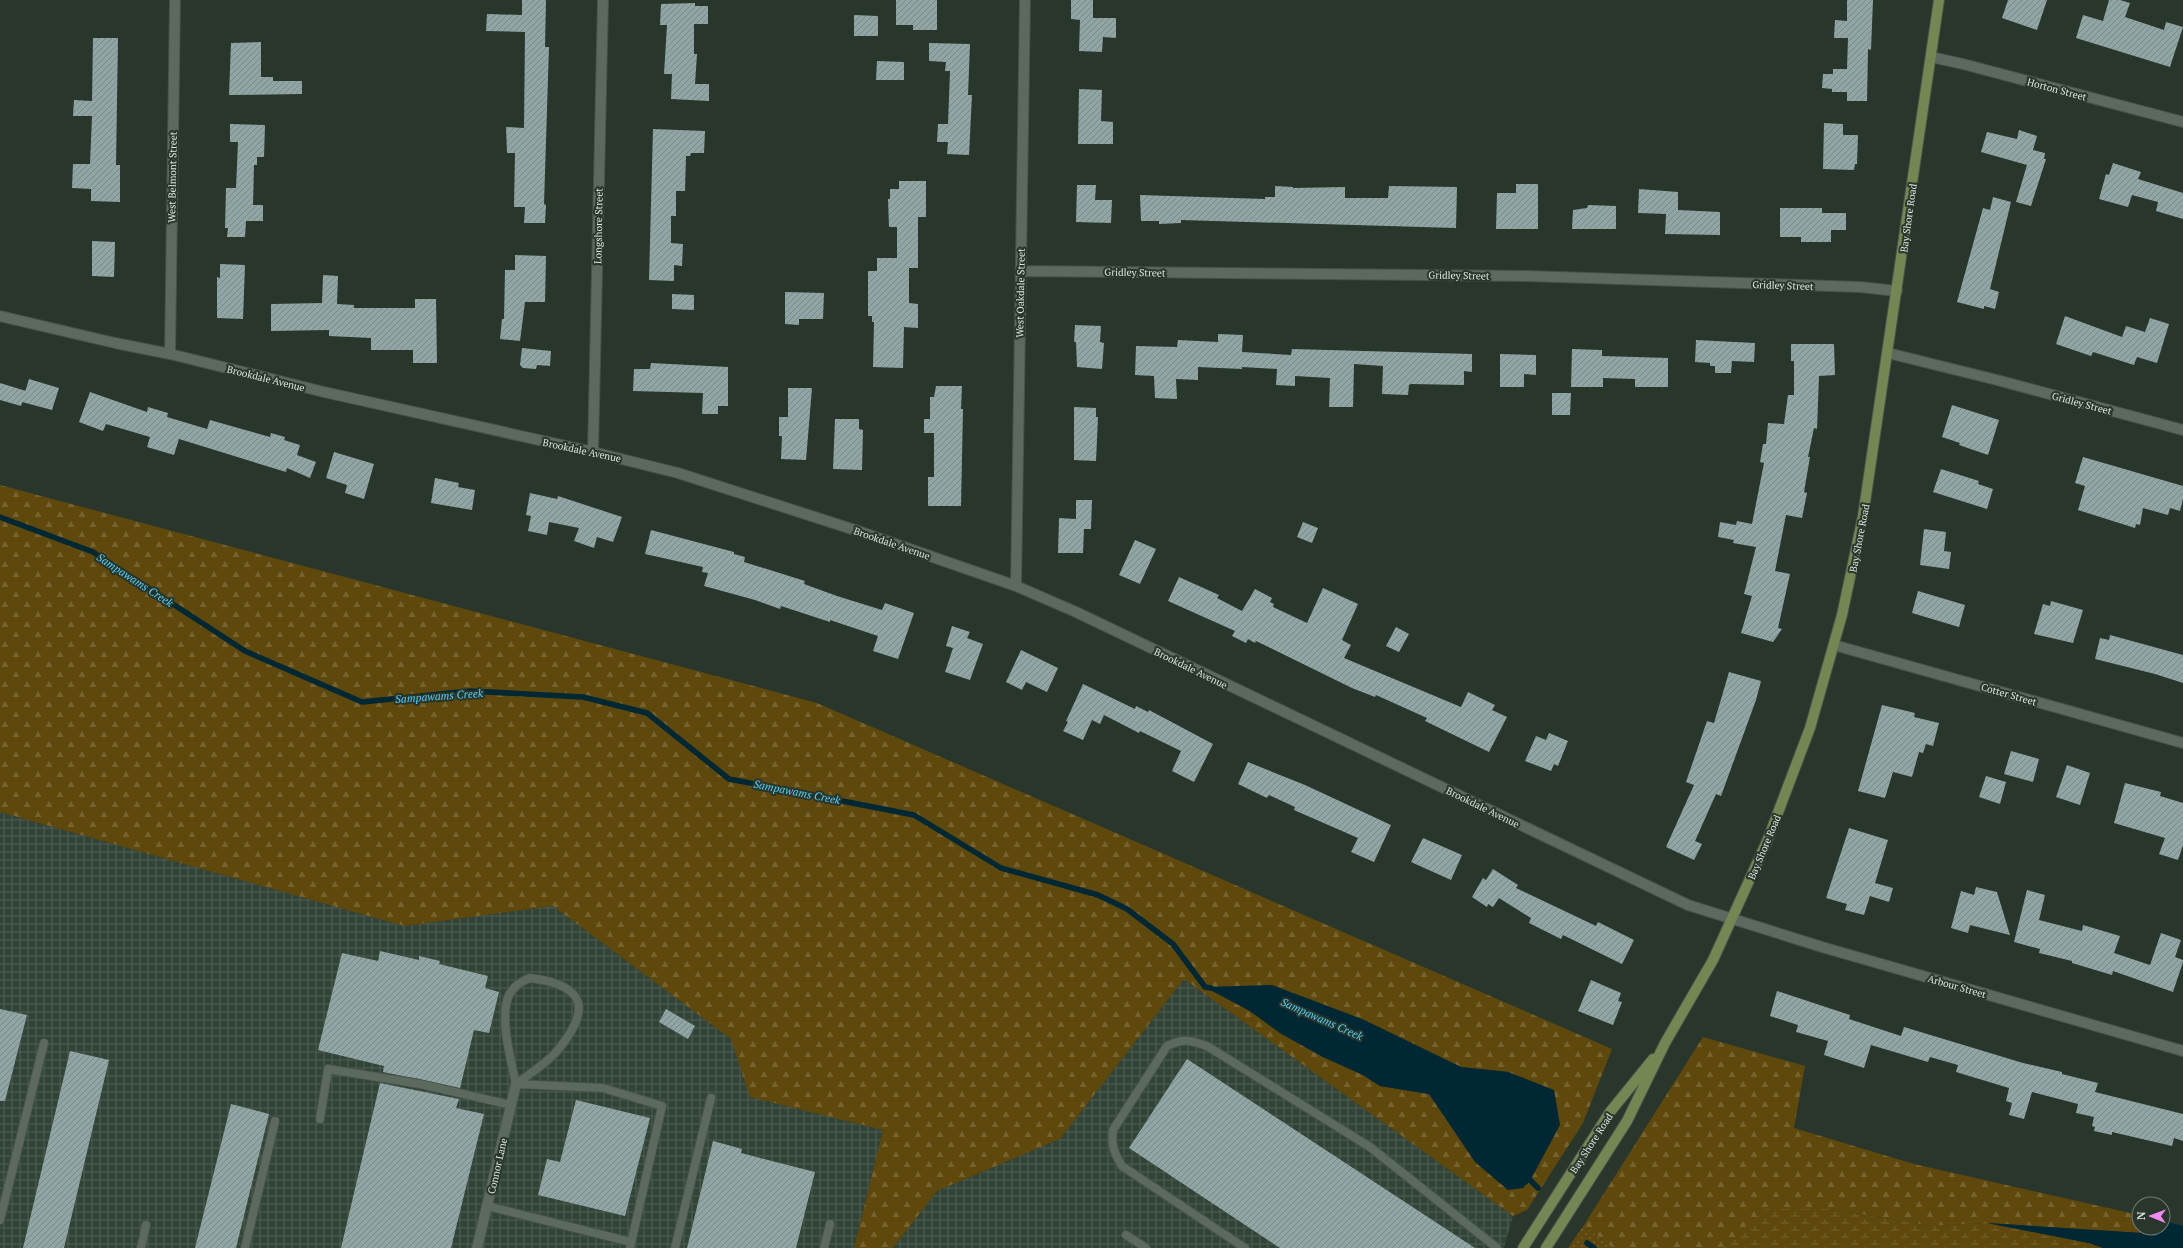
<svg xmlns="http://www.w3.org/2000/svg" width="2183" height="1248" font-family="'PT Serif',serif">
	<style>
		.industrial { fill: url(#industrial-grid) }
		.grass { fill: url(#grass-dots) }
		.forest { fill: url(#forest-firs); fill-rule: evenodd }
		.wetland { fill: url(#wetland-marsh) }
		.water { fill: #002734 }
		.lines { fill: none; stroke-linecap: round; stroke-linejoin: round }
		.stream { stroke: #002734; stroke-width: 5.5 }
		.building { fill: url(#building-hatch) }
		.lane-casing { stroke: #46514a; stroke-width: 10 }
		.street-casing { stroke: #46514a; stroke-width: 12 }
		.secondary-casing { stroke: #46514a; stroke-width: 12 }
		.lane { stroke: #5b695f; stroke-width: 8 }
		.street { stroke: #5b695f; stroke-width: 10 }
		.secondary { stroke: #748752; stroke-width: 10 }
		.labels { text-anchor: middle; stroke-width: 4; stroke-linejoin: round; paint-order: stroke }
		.street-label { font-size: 10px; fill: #dde5df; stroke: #28362c }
		.water-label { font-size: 11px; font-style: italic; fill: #51d0fa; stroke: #28362c }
	</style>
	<defs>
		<pattern id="industrial-grid" width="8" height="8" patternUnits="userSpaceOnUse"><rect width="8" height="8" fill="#314437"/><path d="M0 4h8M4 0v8" fill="none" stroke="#4e5f54"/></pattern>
		<pattern id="grass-dots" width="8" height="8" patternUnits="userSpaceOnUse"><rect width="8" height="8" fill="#5f480c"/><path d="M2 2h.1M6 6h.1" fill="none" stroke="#76622f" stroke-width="1.8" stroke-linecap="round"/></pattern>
		<pattern id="forest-firs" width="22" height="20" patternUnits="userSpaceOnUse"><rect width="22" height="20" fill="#5f480c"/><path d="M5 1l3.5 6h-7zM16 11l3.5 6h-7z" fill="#76622f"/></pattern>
		<pattern id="wetland-marsh" width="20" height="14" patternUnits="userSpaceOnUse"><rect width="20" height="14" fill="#5f480c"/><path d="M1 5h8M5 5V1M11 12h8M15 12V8" fill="none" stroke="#76622f"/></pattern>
		<pattern id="building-hatch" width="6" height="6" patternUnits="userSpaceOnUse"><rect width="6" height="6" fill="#91a6a4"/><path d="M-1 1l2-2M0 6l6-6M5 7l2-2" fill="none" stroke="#798987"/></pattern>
	</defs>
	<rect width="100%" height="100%" fill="#28362c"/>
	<path class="industrial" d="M0,812L404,926L553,906L731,1039L751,1097L883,1130L854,1248H0Z
		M1184,979L1513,1216L1504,1248H893L937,1191L1060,1139Z"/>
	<path class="grass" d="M1584,1225L1613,1248H1568Z"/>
	<path class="forest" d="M0,485L817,703L1612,1049L1583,1123L1527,1210L1513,1216L1184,979L1060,1139L937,1191L893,1248H854L883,1130L750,1097L731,1039L553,906L404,926L0,812ZM1230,987L1362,1019L1461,1067L1508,1072L1449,1122L1429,1094L1380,1086L1363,1075L1323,1057L1280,1033L1250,1011L1206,988Z
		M1703,1037L1805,1066L1794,1128L1914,1164L2139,1215V1228H2157L2158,1234L1987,1223L1932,1226L1830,1209L1722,1248H1613L1584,1225Z"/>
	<path class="wetland" d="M1766,1209H1830L1932,1226L1987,1223L2089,1243L2103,1248H1722Z"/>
	<path class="water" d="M1272,985L1362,1019L1461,1067L1508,1072L1554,1090L1560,1125L1530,1181L1523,1188L1508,1190L1475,1162L1429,1094L1380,1086L1363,1075L1323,1057L1280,1033L1250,1011L1205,987Z
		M2163,1221L2183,1226V1248H2103L2089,1243L1987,1223L2158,1234L2157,1228H2163Z"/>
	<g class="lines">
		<path class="stream" d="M0,517L93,552L245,651L362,702L470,691L583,697L647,713L729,779L914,815L1001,868L1098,895L1127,909L1173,944L1205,987L1211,988
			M1526,1176L1538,1188
			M1587,1243L1594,1248"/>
	</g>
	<path class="building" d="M522,0H546L545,47H549L544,204L546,205L545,223H524L525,207H514L515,153H507L506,127L524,128L525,32L486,31L487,14L522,15Z
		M896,0H937V30H913V25H896Z
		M1071,0H1093V18H1116V38L1103,37L1102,52L1079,51L1080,20L1071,19Z
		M1847,0H1873L1871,50L1868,49L1867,101H1847V92H1832V89L1822,88L1823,74H1833V69H1847L1848,38H1834L1835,20L1847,21Z
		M2008,0H2047L2037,30L2002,18Z
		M2109,0H2120L2130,3L2125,17L2164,30L2166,22L2183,27L2170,67L2076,38L2083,15L2103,21Z
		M695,3V6H708V24H694V54H697L695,84H709V101L671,99L672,74H664L667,25H660L661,4Z
		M854,15L878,16V36H854Z
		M93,38H118L116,165H120V202L91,201V189L72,188L73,164H90L92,116H73L74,100L92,101Z
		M261,42V77H273V81H302V94L229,95L231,43Z
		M929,43L970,44L968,95H972L969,155L947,154L948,142H937L938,124H948L950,71H945L946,62L929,61Z
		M877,61L904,62V80H876Z
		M1079,89L1102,90L1101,121L1113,122V144H1078Z
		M1824,123L1843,124V135H1858L1857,164H1855L1854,170L1823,169Z
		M230,124L265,125L264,157H257V165H254L253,205H263V221H246L245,237H227L228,228H225L226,188H236L238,142H230Z
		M653,129L705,131L704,153H691L690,156H686L685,191H676V216H671V243L683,244L682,266L674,265V281L649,280Z
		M2019,130L2037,136L2033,150L2045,153L2044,159H2046L2031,206L2016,202L2027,165L1981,152L1987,132L2017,139Z
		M2113,163L2141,172L2138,179L2183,193V219L2156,211L2158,202L2132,195L2128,207L2099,199L2106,174L2109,175Z
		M899,181H926V217H918V268H909V303L918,304V328L904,327L903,368L873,367L874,322H872V316H868V271H877V258H897V227H889L888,199H890V189H899Z
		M1516,184H1538V229H1496L1497,193H1516Z
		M1077,185H1096L1095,200H1112L1111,223L1076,222Z
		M1275,186L1293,187V188L1345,187V198H1388L1389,186L1457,187L1456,228L1181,220V223L1159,224V221H1141L1140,195L1265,199V197H1275Z
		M1639,189L1678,192V210L1720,212V235L1665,234L1666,214L1638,213Z
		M1993,197L2011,202L1990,289L1999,292L1995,309L1984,306V309L1957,302L1983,208L1990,210Z
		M1588,205L1616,206V229H1572L1573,210L1587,208Z
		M1780,208H1822V213H1846V230H1831V242H1801V237H1780Z
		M92,241L115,242L114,277L92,276Z
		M515,255L546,256L545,302H525L520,341L500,339L502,319H504L505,270H515Z
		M220,264L245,265L243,319L217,318V277L220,278Z
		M323,275L338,276L337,304L354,305V308H415V299H436L437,363H413V350H371V338L329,336V330L271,331V304L322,303Z
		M785,292L824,293L823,319H799V325L785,324Z
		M672,294L694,295V310L672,309Z
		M2065,316L2122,337L2126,326L2145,332L2150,318L2169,324L2157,363L2137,357L2134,365L2093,352L2091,356L2056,344Z
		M1075,325L1101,326L1100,342L1104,343L1102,369L1077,367L1076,342H1074Z
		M1218,334L1243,335L1242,352L1291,355L1292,349L1472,354V372L1464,371V385L1411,384L1409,385L1408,395L1382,394L1383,366L1354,364L1353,407H1329L1330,378L1295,376V386L1276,385L1277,369L1242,367V369L1198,367V380L1176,379L1177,399L1155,398L1154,376L1135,375L1136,346L1177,347L1178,340L1218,342Z
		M1696,340L1755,343L1754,362L1732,361L1731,373H1715V366H1710V363L1695,362Z
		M1791,344H1834L1835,375L1819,376L1817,429L1814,428L1808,457H1810L1804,492L1807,493L1802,518L1786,515L1775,571L1790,574L1778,628L1782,629L1773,642L1741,633L1752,596L1744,594L1756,547L1733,543L1734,540L1718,537L1720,522L1736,525L1737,521L1752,524L1764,463L1760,462L1763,444H1766L1768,423L1784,424L1788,395H1794V361H1791Z
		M522,348L551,351L550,366L537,365L536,369L523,368L520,365Z
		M1572,349L1602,350V356L1668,358V387H1635V379L1603,378V387H1571Z
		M1500,354L1536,355V375L1524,374V387H1500Z
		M651,363L728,367V406H718V414H702L703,393L633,391L634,369H650Z
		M29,379L59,388L52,410L22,402Z
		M0,383L26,391L21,406L0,400Z
		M936,386H962L961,409H963L961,506H928V477H934V433H924V419H930V397H934Z
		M788,388H812L806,460L781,459L782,436H779V417H788Z
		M90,392L147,412L148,407L168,413L167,417L207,429L210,420L270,437L271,433L285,437L284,440L300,445L297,455L316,462L310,478L287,468L286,472L179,439L174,455L147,447L150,437L106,424L103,431L79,422Z
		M1552,393H1571L1570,415H1552Z
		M1952,405L1999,420L1988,455L1959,445L1960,443L1942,437Z
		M1074,407L1096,408V417H1098L1096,461L1074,460Z
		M835,419H859V429L863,430L862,470L833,469Z
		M334,452L374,464L364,499L345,493L347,485L326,478Z
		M2083,457L2183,486V499L2180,511L2170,508L2168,515L2143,508L2140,525L2136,524L2135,528L2078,510L2085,486L2075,483Z
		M1941,469L1979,481L1978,484L1993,489L1987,509L1933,492Z
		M435,478L459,483L458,487L475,490L472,510L431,503Z
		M530,493L557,499L558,496L622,517L613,542L597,537L594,548L574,541L579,528L549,522L547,535L528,531L531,516L526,515Z
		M1076,500H1092L1091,529H1084L1083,553H1058L1059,518L1076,519Z
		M1303,522L1318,528L1312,543L1297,537Z
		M1924,529L1946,532L1944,551L1951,552L1949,569L1920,565Z
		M651,530L734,552V554L745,557L744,562L805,581L804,584L837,596L882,610L885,603L914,613L898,659L873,651L878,636L830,620V622L781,606L780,609L755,600L704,586L708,573L702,572L703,567L645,554Z
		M1135,540L1156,549L1140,584L1119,575Z
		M1179,577L1219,595L1217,598L1242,611L1255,589L1272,598L1270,602L1274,604L1273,607L1307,623L1323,588L1358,604L1342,640L1351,645L1344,658L1461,707L1468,692L1495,705L1492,710L1507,717L1489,752L1425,721L1427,718L1376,695L1375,697L1352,688L1256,641L1255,643L1248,639L1246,643L1232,636L1235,631L1168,601Z
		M1918,591L1965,605L1959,627L1912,613Z
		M2051,601L2083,610L2073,643L2034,634L2043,604L2050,606Z
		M952,626L970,632L967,638L983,644L970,680L945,672L953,648L946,646Z
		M1396,627L1409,634L1399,652L1386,646Z
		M2110,635L2183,655V683L2155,674L2095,659L2100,638L2109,640Z
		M1021,650L1058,668L1047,692L1026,682L1022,690L1006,682Z
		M1729,672L1761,681L1756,700L1721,796L1716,794L1695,841L1702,844L1694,860L1666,847L1694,785L1686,782L1707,721L1714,723Z
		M1083,684L1135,709L1136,706L1148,712L1149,710L1213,744L1194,782L1172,771L1181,751L1140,731L1139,733L1104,715L1100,724L1092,720L1083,740L1063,731L1068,722L1066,721Z
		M1882,705L1915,713L1914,717L1939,723L1933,746L1926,744L1923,753L1919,752L1912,777L1893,772L1885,798L1858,791Z
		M1549,733L1568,741L1558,766L1554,764L1551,771L1525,761L1536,736L1546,740Z
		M2011,751L2039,759L2033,782L2004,774Z
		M1248,762L1305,785L1391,825L1374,862L1351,852L1358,838L1294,810L1295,807L1269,795L1267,798L1238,784Z
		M2067,765L2090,773L2080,805L2056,797Z
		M1986,776L2006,782L2000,804L1979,797Z
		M2125,783L2161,792L2160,796L2183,803V845L2178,860L2159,854L2165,838L2114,823Z
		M1849,828L1888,840L1875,883L1893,888L1889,902L1870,896L1864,915L1845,910L1847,904L1826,898Z
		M1423,838L1462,855L1451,880L1411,862Z
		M1493,869L1518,885L1516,888L1596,926L1598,922L1634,940L1622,964L1563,935L1561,939L1529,923L1531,918L1499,898L1493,907L1488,904L1487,907L1472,897L1483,878L1486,880Z
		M1976,887L1997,892L2010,935L1970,925L1968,933L1951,928L1961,891L1974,895Z
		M2027,890L2045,895L2039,920L2082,931L2083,925L2120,936L2114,953L2150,965L2161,933L2181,940L2175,957L2183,960V962L2173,992L2113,971L2112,975L2072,963V961L2039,953L2040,949L2014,942Z
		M380,951L419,960V956L440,961L439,964L488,976L485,988L499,992L489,1033L474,1030L460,1088L383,1072L384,1066L318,1050L342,953L378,961Z
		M1591,980L1621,993L1618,1001L1622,1002L1613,1025L1578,1011Z
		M1777,991L1850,1015L1849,1019L1901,1036L1904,1027L2023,1063L2062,1072V1074L2098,1083L2095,1092L2183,1114V1141L2174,1138L2172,1146L2112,1132V1135L2094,1131L2095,1127L2092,1126L2094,1117L2076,1113L2078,1104L2032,1092L2024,1119L2009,1115L2012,1103L2006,1101L2009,1088L1956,1072L1958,1065L1930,1057L1928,1062L1871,1045L1864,1068L1824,1055L1828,1041L1796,1032L1798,1025L1770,1016Z
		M0,1009L27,1015L5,1101H0Z
		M666,1009L695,1026L688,1039L659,1022Z
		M70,1051L109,1060L64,1248H23Z
		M1187,1059L1475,1248H1280L1129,1148Z
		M380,1083L459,1099L456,1108L484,1114L451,1248H341Z
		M576,1100L650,1118L625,1216L538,1195L547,1159L560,1162Z
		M231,1104L269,1114L236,1248H195Z
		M713,1141L742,1149L741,1153L815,1172L796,1248H687Z"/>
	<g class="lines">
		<defs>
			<path id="lane" d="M530,978C586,985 592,1009 557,1051C546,1064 529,1074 516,1084C511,1061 499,1017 509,995C513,987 522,981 530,978Z
				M516,1084L603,1088L662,1106L630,1248
				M320,1119L328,1069L420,1084L511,1105
				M487,1206L631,1242
				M0,1220L44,1043
				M1126,1235L1146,1248
				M141,1248L146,1225
				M245,1248L275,1121
				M675,1248L711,1098
				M824,1248L830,1224
				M1245,1248L1122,1166C1114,1153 1111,1145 1113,1130L1167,1046C1183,1038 1190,1040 1207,1046L1370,1147L1497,1248"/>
			<path id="street" d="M1931,57L1963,64L2183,122
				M1021,271L1527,276L1860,287L1897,291
				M0,316L115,343L170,354L324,392L593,452L678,473L855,530L1016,586L1076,612L1688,905L1822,947L2183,1051
				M1888,353L1997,380L2183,430
				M170,354L175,0
				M593,452L603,0
				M1016,586L1025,0
				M1834,645L2183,743
				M477,1248L516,1084"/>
			<path id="secondary" d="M1523,1248L1610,1112L1653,1059
				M1546,1248L1627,1121L1665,1043L1713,960L1768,839L1810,728L1842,615L1863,516L1939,0"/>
		</defs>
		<use href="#lane" class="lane-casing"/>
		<use href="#street" class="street-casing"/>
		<use href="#secondary" class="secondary-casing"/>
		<use href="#lane" class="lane"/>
		<use href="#street" class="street"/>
		<use href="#secondary" class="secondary"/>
	</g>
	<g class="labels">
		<g class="street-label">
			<text transform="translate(2057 89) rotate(15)" y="4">Horton Street</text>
			<text transform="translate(172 177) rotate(-89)" y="4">West Belmont Street</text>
			<text transform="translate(1908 218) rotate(-82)" y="4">Bay Shore Road</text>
			<text transform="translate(598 226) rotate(-89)" y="4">Longshore Street</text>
			<text transform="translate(1135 272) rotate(1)" y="4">Gridley Street</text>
			<text transform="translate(1459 275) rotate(1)" y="4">Gridley Street</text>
			<text transform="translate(1783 285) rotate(2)" y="4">Gridley Street</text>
			<text transform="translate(1020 293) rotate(-89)" y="4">West Oakdale Street</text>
			<text transform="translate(266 378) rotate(14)" y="4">Brookdale Avenue</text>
			<text transform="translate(2082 403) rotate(15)" y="4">Gridley Street</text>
			<text transform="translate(582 450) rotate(12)" y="4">Brookdale Avenue</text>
			<text transform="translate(1859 538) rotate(-79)" y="4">Bay Shore Road</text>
			<text transform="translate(892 543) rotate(19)" y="4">Brookdale Avenue</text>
			<text transform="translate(1191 668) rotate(26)" y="4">Brookdale Avenue</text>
			<text transform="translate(2009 694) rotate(16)" y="4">Cotter Street</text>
			<text transform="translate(1483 807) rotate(26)" y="4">Brookdale Avenue</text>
			<text transform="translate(1764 847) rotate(-67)" y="4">Bay Shore Road</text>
			<text transform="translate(1957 986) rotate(16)" y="4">Arbour Street</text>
			<text transform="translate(1591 1143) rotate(-57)" y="4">Bay Shore Road</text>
			<text transform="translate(497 1166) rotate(-77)" y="4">Connor Lane</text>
		</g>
		<g class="water-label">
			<text transform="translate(135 580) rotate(33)" y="4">Sampawams Creek</text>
			<text transform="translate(439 696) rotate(-4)" y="4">Sampawams Creek</text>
			<text transform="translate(797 792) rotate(11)" y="4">Sampawams Creek</text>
			<text transform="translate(1322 1019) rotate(24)" y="4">Sampawams Creek</text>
		</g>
	</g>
	<g transform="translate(2151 1216) rotate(271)"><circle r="19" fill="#28362c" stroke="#707c74"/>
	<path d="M0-3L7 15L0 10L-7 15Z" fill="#f28af2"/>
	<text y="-6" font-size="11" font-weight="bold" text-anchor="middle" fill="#dde5df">N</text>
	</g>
</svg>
